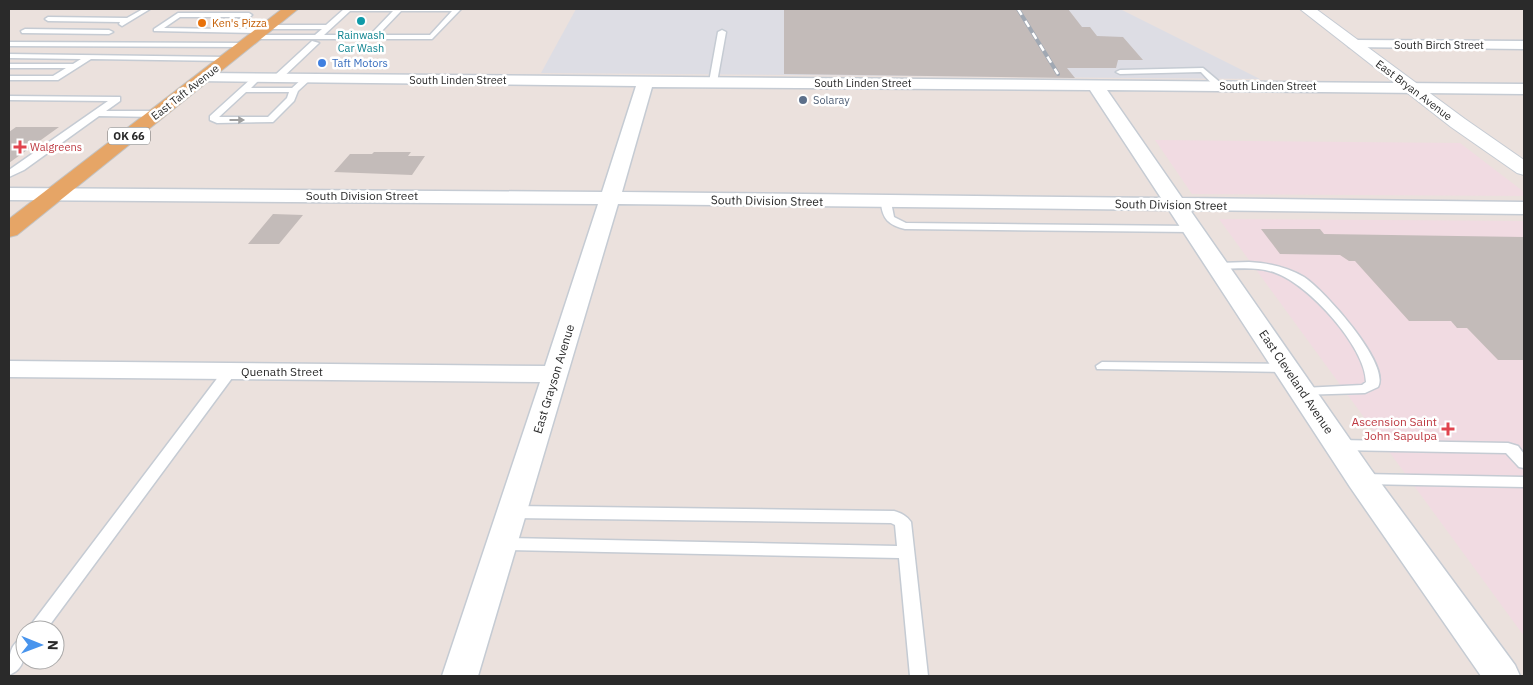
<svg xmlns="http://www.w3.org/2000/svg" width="1533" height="685" font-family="'IBM Plex Sans',sans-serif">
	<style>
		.industrial { fill: #dddde4 }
		.medical { fill: #f1dbe2 }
		.building { fill: #c3bbb9 }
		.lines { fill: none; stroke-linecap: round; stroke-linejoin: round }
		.lane-casing { stroke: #c5cbd3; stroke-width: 3 }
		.street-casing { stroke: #c5cbd3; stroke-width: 3 }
		.secondary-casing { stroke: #c5cbd3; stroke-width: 2 }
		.primary-casing { stroke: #c3c3c3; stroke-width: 2 }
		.lane { fill: #fff; fill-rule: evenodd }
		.street { fill: #fff; fill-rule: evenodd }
		.secondary { fill: #fff; fill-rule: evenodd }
		.primary { fill: #e6a566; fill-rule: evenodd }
		.rail-casing { stroke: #a0a8b3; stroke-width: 4 }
		.rail { stroke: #fff; stroke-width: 2.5; stroke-dasharray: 7; stroke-linecap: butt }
		.oneway { fill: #9f9f9f }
		.culture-dot { fill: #0f9aa8; stroke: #fff; stroke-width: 2 }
		.food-dot { fill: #e8710a; stroke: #fff; stroke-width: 2 }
		.shop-dot { fill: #3f7fe0; stroke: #fff; stroke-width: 2 }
		.service-dot { fill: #5c6f8a; stroke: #fff; stroke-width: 2 }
		.health-dot { fill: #e0444e; stroke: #fff; stroke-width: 2 }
		.labels { text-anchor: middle; stroke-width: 5; stroke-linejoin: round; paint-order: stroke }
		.far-food-label { font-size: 11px; fill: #c56008; stroke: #fff; text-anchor: start }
		.far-culture-label { font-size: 11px; fill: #0d838f; stroke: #fff }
		.far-street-label { font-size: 11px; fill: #2a2a2a; stroke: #fff }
		.far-shop-label { font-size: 11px; fill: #366cbe; stroke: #fff; text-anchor: start }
		.far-service-label { font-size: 11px; fill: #4e5e75; stroke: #fff; text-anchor: start }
		.shield { fill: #fff; stroke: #6a6a6a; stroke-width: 1 }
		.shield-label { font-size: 11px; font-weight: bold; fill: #2a2a2a }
		.far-health-label { font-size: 11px; fill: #be3a42; stroke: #fff; text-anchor: start }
		.street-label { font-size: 12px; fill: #2a2a2a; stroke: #fff }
		.health-label { font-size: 12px; fill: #be3a42; stroke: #fff; text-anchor: end }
	</style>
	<rect width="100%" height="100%" fill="#ebe1dd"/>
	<path class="industrial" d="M576,9H1120L1260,79L541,73Z"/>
	<path class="medical" d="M1155,140L1460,143L1524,192V196L1192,194Z
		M1219,219L1524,221V636Z"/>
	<path class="building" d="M784,9H1068L1082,27H1090L1097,36L1123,37L1143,60H1118L1116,68H1067L1075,78L784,74Z
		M16,127H59L9,163V132Z
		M374,152H411L408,156H425L412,175L334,172L350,154H372Z
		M273,214L303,215L279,244H248Z
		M1261,229H1320L1324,234L1524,237V360H1498L1467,328H1457L1451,321H1409L1355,261H1349L1340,255L1280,254Z"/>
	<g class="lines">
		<defs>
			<path id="lane" d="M143,9H150L122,26L119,24L120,22L48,21L45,19L48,17L127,18Z
				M344,9H461L432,39H255L251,37L255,35H315L322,29H268L264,27L268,25H326ZM350,11H393L370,35H324ZM401,11H452L430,35H378Z
				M178,13H249L252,15L251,16L235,29H262L266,31L262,33L154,31V29ZM180,17H242L226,29L164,28Z
				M25,29L109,30L113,32L109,34L22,33L21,31Z
				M722,30L726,32L717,82L713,84L709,82L718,32Z
				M312,41L319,43L279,81H273V77Z
				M9,42L245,43L249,45L245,47L9,46Z
				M9,54L227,57L231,59L227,61L91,59L58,80H9V76H53L66,68H9V64H73L81,59L9,58Z
				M1203,68L1222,84V88H1216L1201,72L1120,74L1116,72L1120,70Z
				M253,77L260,79L251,88H292L304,77L311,79L298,91L294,101L273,122L217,123L210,120V116ZM246,92H289L287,98L268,117H219Z
				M9,96L117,97H120V101L106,111H157L161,114L157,117L99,116L24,170L9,177V170L108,101L9,100Z
				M886,199L891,202L894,217L906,223L1192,226L1197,229L1192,232L905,229C889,225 882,219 881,202Z
				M1249,262C1268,263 1287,267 1304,277C1323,289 1391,364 1378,387L1365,393L1298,395L1296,392L1298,389L1303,388L1362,385L1366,382C1366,347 1308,284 1276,273C1257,266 1237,269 1218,269L1212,266L1218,263Z
				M1102,362L1287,364L1293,368L1287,372L1097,369L1096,366Z
				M230,367L235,368L236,371L235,374L46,630H27L225,368Z
				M1338,440L1508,443L1518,446L1524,454V468L1519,467L1506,453L1338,450L1333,448L1331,445L1333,442Z
				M1362,474L1524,477V487L1362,484L1357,483L1355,479L1357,475Z
				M513,506L894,511C901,513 907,516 911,522L928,676H910L899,558L502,550L496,548L494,544L496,540L502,538L897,546L895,525L891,523L513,518L508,516L505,512L508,508Z
				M25,637C25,653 26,669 9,675C9,659 8,643 25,637Z"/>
			<path id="street" d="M1354,40L1524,41V49L1349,47L1347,44L1349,41Z
				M203,73L1524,84V94L1107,90L1182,198L1524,202V214L1190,210L1372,471L1515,665L1520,676H1481L1350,487L1169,210L618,204L478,676H442L540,382L9,377V361L545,366L598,204L9,200V188L602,192L636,86L197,81L195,78ZM652,87L1090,90L1161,198L622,192Z"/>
			<path id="secondary" d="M1300,9H1316L1465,119L1524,160V175L1517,173L1451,127Z"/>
			<path id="primary" d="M282,9H298L17,235L9,237V219Z"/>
		</defs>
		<use href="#lane" class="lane-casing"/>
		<use href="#street" class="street-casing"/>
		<use href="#secondary" class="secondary-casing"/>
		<use href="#primary" class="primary-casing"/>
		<use href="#lane" class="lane"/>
		<use href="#street" class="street"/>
		<use href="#secondary" class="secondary"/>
		<use href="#primary" class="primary"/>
		<defs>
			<path id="rail" d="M1018,9L1058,74"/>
		</defs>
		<use href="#rail" class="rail-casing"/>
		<use href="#rail" class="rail"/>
	</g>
	<defs><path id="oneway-solid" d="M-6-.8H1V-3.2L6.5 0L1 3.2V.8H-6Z" transform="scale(1.25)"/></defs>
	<use class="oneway" href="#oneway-solid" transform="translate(237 120)"/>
	<circle class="culture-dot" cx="361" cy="21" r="5"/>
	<circle class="food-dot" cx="202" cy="23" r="5"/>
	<circle class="shop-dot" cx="322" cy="63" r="5"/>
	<circle class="service-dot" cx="803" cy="100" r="5"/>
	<g class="health-dot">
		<path d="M17.5 139.5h5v5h5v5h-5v5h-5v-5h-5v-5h5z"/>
		<path d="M1445.5 421.5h5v5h5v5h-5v5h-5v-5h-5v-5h5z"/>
	</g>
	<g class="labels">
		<g class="far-food-label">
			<text x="212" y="27">Ken's Pizza</text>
		</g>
		<g class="far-culture-label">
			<text x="361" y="39">Rainwash<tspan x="361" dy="13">Car Wash</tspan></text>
		</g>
		<g class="far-street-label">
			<text x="1439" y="49">South Birch Street</text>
			<text x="458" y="84">South Linden Street</text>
			<text x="863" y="87">South Linden Street</text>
			<text x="1268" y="90">South Linden Street</text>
			<text transform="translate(1414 90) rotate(37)" y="4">East Bryan Avenue</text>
			<text transform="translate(185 92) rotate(-38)" y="4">East Taft Avenue</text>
		</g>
		<g class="far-shop-label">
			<text x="332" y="67">Taft Motors</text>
		</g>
		<g class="far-service-label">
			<text x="813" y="104">Solaray</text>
		</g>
		<rect class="shield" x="108" y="127.5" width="42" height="17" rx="4"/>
		<g class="shield-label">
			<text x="129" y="140">OK 66</text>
		</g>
		<g class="far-health-label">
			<text x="30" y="151">Walgreens</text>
		</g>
		<g class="street-label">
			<text x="362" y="200">South Division Street</text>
			<text transform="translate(767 201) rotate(1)" y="4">South Division Street</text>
			<text transform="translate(1171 205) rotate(1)" y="4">South Division Street</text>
			<text x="282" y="376">Quenath Street</text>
			<text transform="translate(554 379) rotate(-73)" y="4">East Grayson Avenue</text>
			<text transform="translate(1296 382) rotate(56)" y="4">East Cleveland Avenue</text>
		</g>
		<g class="health-label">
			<text x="1437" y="426">Ascension Saint<tspan x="1437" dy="14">John Sapulpa</tspan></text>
		</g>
	</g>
	<rect width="1533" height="685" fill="none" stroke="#2a2a2a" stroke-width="20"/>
	<g transform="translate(40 645) rotate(91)"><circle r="24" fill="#ffffff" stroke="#aaaaaa"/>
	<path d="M0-4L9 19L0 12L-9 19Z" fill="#4894ed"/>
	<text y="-8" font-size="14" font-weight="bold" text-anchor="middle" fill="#2a2a2a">N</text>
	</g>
</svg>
